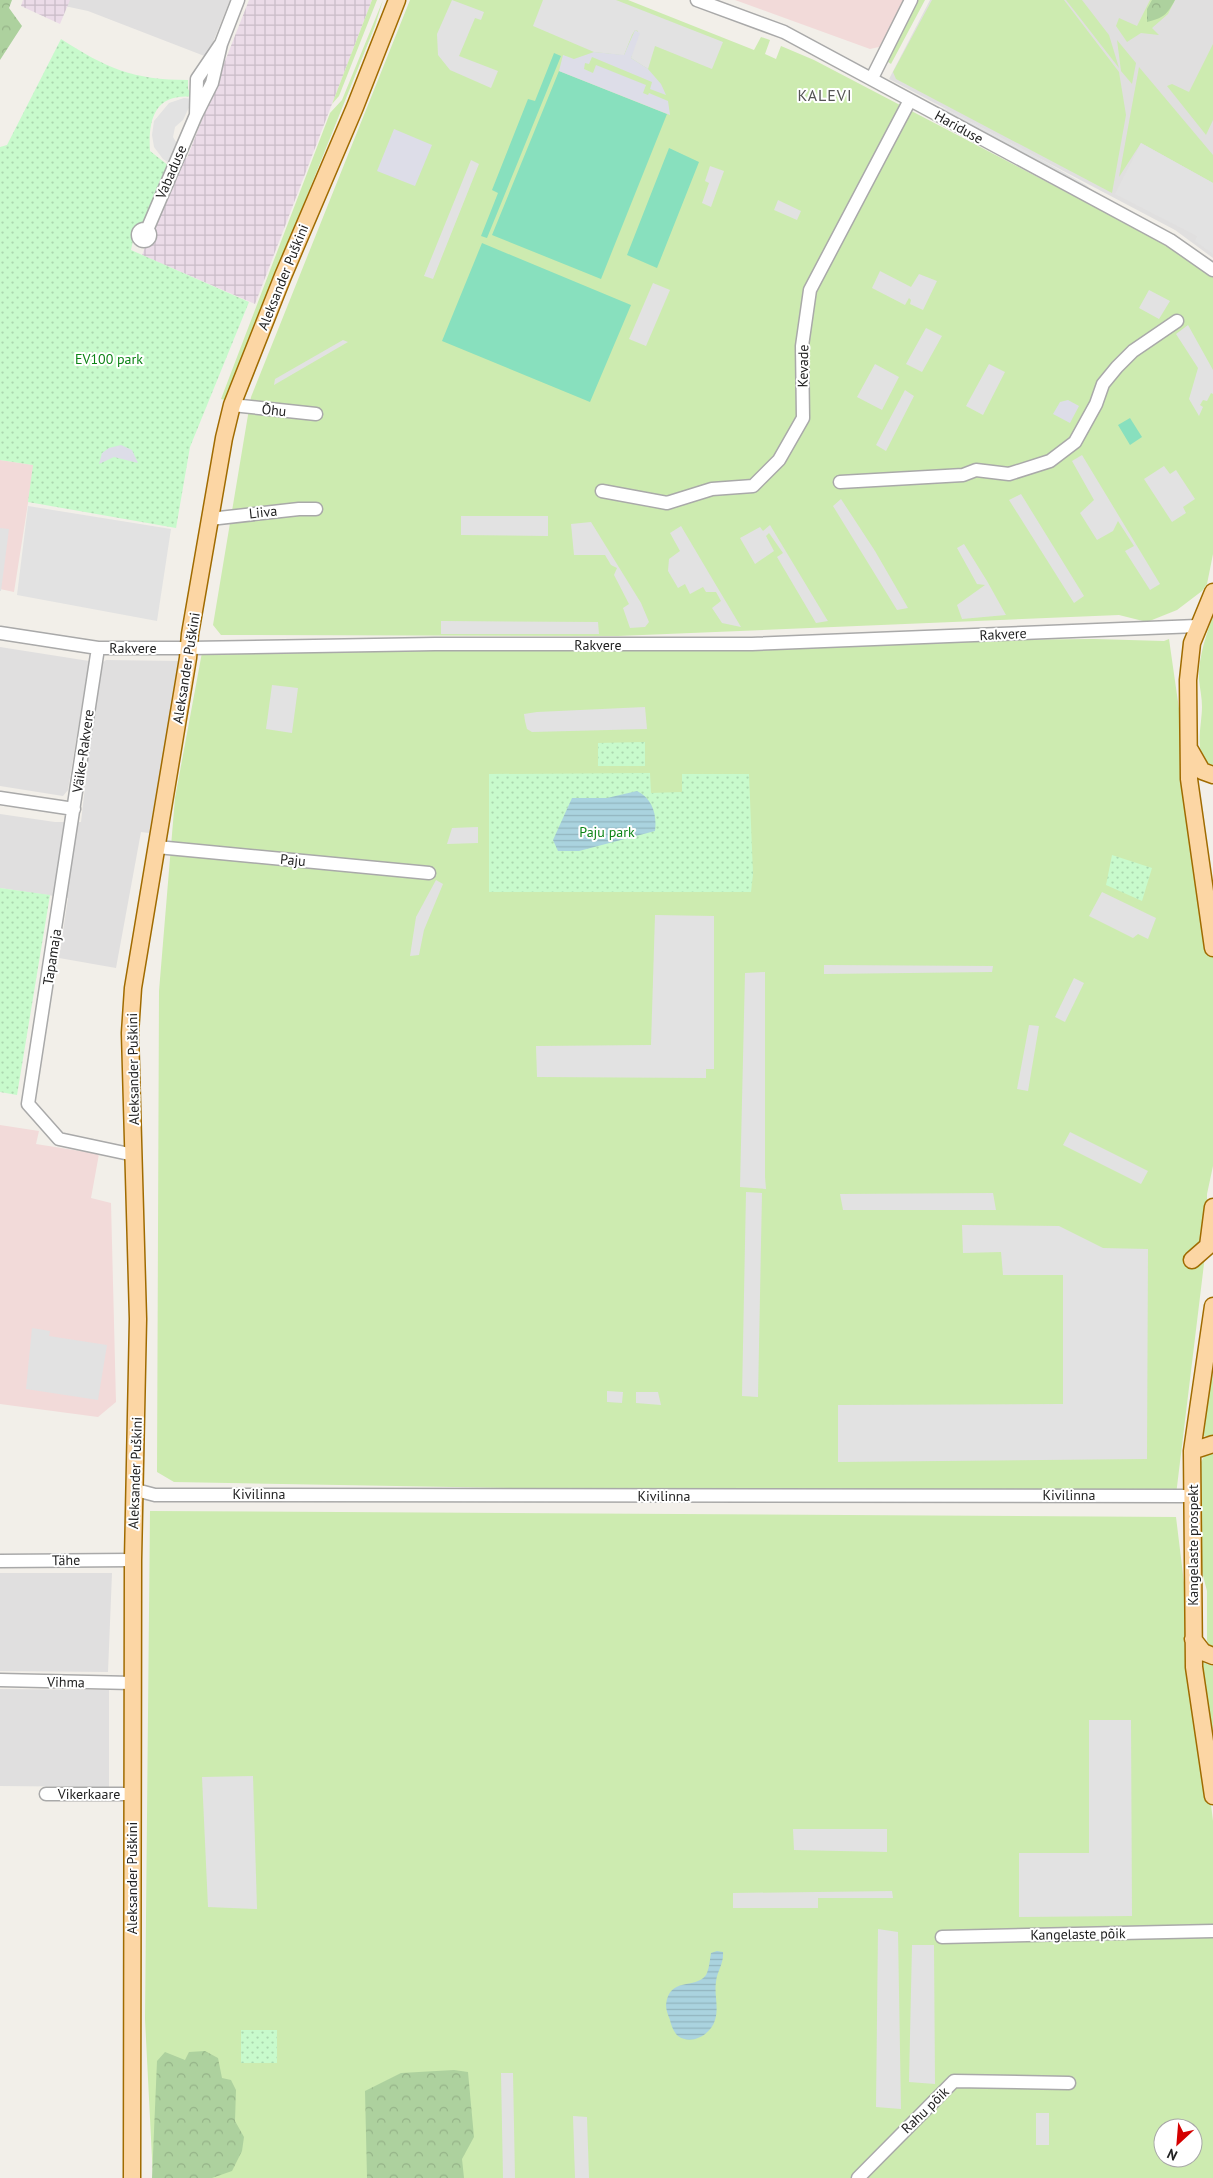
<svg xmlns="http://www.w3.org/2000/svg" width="1213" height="2178" font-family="'PT Sans',sans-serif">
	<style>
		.residential { fill: #e0dfdf }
		.commercial { fill: #f2dad9 }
		.industrial { fill: url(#industrial-grid) }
		.grass { fill: #cdebb0; fill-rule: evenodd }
		.forest { fill: url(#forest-crowns) }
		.park { fill: url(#park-dots) }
		.pitch { fill: #88e0be }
		.parking { fill: #e2e2e2 }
		.plaza { fill: #dddde8 }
		.water { fill: url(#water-rules) }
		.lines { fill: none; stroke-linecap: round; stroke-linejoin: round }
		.minor-casing { stroke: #a9a9a9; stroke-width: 15 }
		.major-casing { stroke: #a06b00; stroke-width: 19 }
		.minor { stroke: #fff; stroke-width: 12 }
		.major { stroke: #fcd6a4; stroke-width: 16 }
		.labels { text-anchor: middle; stroke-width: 4; stroke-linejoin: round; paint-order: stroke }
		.street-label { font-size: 14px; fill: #222; stroke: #fff }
		.park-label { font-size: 14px; fill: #0c8416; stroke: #fff }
		.quarter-label { font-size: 16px; letter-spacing: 1px; fill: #555; stroke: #fff }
	</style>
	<defs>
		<pattern id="industrial-grid" width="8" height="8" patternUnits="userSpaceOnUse" patternTransform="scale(1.25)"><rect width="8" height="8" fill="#ebdbe8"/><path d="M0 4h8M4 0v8" fill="none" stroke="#c9bcc7"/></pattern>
		<pattern id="forest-crowns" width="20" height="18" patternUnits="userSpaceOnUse" patternTransform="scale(1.25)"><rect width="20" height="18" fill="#add19e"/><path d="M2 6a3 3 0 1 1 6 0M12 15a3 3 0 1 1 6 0" fill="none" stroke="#95b388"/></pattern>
		<pattern id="park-dots" width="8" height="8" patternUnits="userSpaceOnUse" patternTransform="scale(1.25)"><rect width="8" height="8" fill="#c8facc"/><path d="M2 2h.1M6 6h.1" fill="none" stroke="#acd6af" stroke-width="1.8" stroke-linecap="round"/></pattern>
		<pattern id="water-rules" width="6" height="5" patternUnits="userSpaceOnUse" patternTransform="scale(1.25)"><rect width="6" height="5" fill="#aad3df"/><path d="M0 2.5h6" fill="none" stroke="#92b5bf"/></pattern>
	</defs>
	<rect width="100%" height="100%" fill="#f2efe9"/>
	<path class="residential" d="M36,0H230L207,57L88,11Z
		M930,0H1213V258L1175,230L889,79Z
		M0,647L89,661L68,790L63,796L0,786Z
		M106,660L181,661L149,833L141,832L116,968L59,958L68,898L0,888V814L55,822H81L99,665Z
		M0,1573H112L108,1672L0,1671Z
		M0,1689L109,1690V1787L0,1786Z"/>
	<path class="commercial" d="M735,0H906L879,47L870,49Z
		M0,460L34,465L14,592L0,589Z
		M0,1125L39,1131L36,1144L99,1154L91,1198L111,1203L116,1402L98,1417L0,1404Z"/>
	<path class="industrial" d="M23,0H70L60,24L21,6Z
		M249,0H372L255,304L142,255L181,157L187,158Z"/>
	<path class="grass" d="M372,0H377L339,96L332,104Z
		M383,0L375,26L225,400L221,399L330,113L342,100Z
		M410,0H628L754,50L761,37L770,40L765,54L776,59L781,46L814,60L1177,250L1213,275V554L1207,584L1202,591L1177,610L1147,622L1119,615L618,636L221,635L213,625L251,397Z
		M917,0H925L891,64L885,60Z
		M932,0H1064L1119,72L1126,115L1112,193L896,79L893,72Z
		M1066,0H1082L1109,35L1119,68Z
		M1150,0H1175L1168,14L1152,28L1159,35L1141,33L1127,42L1116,26L1119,18L1137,26Z
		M1117,40L1136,63L1132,84L1121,71Z
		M1213,44V120L1206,135L1167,86L1172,84L1189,92Z
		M1139,67L1213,155V183L1141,143L1119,177Z
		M1213,616V768C1192,758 1202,726 1202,707C1202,698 1200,689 1199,680C1198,659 1206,635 1213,616Z
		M1094,639L1164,641L1169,639L1213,946V1166L1207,1194V1239L1176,1495H903L174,1482L157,1472L159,991L175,798L203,647Z
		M1213,1362V1436H1201Z
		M1213,1451V1651L1209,1648L1207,1640V1591L1201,1568V1462L1206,1453Z
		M150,1511L1176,1517L1213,1821V2178H153L145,2019ZM1163,2128H1193V2158H1163Z
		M1201,1662L1213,1666V1741Z"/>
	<path class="forest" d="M0,0H12L9,8L22,26L0,60Z
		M1152,0H1175C1167,15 1163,18 1147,22V9Z
		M205,2051L218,2058L222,2078L231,2080L236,2090L235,2121L244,2137L242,2151L232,2171L212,2178H152L157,2061L165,2052L185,2060L189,2052Z
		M454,2070L468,2072L474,2137L462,2159L464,2178H367L365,2091L401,2073Z"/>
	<path class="park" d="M61,39C106,68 133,80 188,80V89L193,97C155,93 148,119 150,151L169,166L146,221L135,231L131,250L249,302L190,447L176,528L28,502L33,465L0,460V147L7,145Z
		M645,742V766H598V743Z
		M650,773L651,793L682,792V774H749L753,874L751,892H489V774Z
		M1112,855L1152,868L1142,901L1106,885Z
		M0,888L50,895L17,1095L0,1092Z
		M241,2030H277V2063H241Z"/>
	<path class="pitch" d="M554,53L561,56L487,238L481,236L498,193L492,190L528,99L535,101Z
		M559,71L667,114L601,279L492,235Z
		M669,148L699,162L657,268L627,255Z
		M482,243L631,305L590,402L442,341Z
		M1130,418L1142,437L1130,445L1118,425Z"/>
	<path class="parking" d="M452,0L484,12L481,20L475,18L459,56L498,71L491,88L450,70L438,55L437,34Z
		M543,0H616L723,42L712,69L655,46L648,69L631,58L638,31L635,30L632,35L624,55H621L594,52L533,26Z
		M184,98L193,99L183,120L175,127L173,137L176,142H178L169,163L163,159L154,147L152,135L154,121L169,103Z
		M925,102L948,110L1032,154L1086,185L1095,193Z
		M1141,143L1213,183V254L1195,241L1197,236L1115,194Z
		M471,160L479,164L433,279L424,276Z
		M710,166L724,171L711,207L702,203L709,183L705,181Z
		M778,200L801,211L797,220L774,210Z
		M880,271L911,287L919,274L937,281L923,310L910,304L911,300L909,298L905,305L872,288Z
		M653,283L670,290L646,346L629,339Z
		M1149,290L1170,301L1159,319L1139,308Z
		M1188,325L1213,370V394L1211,393L1207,401L1203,400L1200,405L1203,407L1199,416L1189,399L1198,368L1176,334Z
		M926,328L942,336L922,372L906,364Z
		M343,340L348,342L274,385L275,379Z
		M875,364L899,377L882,410L857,397Z
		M989,364L1005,372L983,415L966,406Z
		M905,390L914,396L886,451L876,445Z
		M1082,455L1160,584L1150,590L1125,551L1134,546L1118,521L1113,531L1097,540L1080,513L1094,500L1072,461Z
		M1164,466L1170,474L1176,470L1195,499L1183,507L1186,513L1172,522L1144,479Z
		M1021,494L1084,596L1074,603L1009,500Z
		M841,499L875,551L908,608L897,610L833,506Z
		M28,506L171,529L157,621L17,595Z
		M461,516H548V536L461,535Z
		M591,522L641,603L649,622L645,627L630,628L623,608L629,604L614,575L617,568L611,565L605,555H574L571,524Z
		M770,525L826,618L828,621L816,623L777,557L783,553L769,533L766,536L774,551L755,564L740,538L760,527L763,531Z
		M681,526L710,575L741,627L722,623L712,608L721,601L716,592H706L703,587L690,594L685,584L678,588L668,571L669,559L680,551L670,533Z
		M0,528L9,529L1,591H0Z
		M964,544L987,581L1006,615L962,619L957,605L985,585L977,584L957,548Z
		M441,621L598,622L599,634H441Z
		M272,685L298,688L292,733L266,729Z
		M645,707L647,729L532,732L527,729L525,721L524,714L537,712Z
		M478,827V843L447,844L452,828Z
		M436,880L443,884L424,930L419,955L410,956L416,917Z
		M1102,892L1156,918L1148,939L1138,934L1133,938L1089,916Z
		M655,915L714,916V1069H706V1078L537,1077L536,1046L651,1045Z
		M824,965L993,966L992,972L824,974Z
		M765,972V1177L766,1189L740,1187L745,973Z
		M1074,978L1084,983L1065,1022L1055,1017Z
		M1029,1025L1039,1026L1028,1091L1017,1089Z
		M1070,1132L1148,1171L1141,1184L1063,1145Z
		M746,1192L762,1193L758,1397L742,1396Z
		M993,1193L996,1210H843L840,1194Z
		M962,1225L1059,1226L1103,1248L1148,1249L1147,1459L838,1462V1405L1063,1404V1275H1003L1001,1252L963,1253Z
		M32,1328L50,1331L49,1336L107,1345L98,1400L26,1389Z
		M607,1391L623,1392L622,1403L607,1402Z
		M636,1392H658L661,1405L636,1403Z
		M1089,1720H1131L1132,1916L1019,1917V1853H1089Z
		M253,1776L257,1909L208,1907L202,1777Z
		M793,1829H887V1852L794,1850Z
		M892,1891L893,1898H818V1908H733V1893Z
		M878,1929L898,1932L901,2109L876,2107Z
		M912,1945H934L935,2084L909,2082Z
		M501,2073H513L515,2178H503Z
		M1049,2113V2145H1036V2113Z
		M573,2116L587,2117L589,2178H575Z"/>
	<path class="plaza" d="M635,30L640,33L631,58L648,69L661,84L666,95L650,89L652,82L592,57L589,64L585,63L584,69L593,73L596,65L646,85L643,93L648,95L649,93L668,101L670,115L559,71L563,55L574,59L594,52L624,55Z
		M394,129L432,145L415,186L377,171Z
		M1068,400L1079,406L1070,423L1053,414L1060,402Z
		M121,445L132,450L138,463L114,457L99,464L102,453L109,448Z"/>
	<path class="water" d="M637,791C653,799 657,815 655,831L579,851H558L553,840L572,798H607Z
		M717,1951L723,1952C724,1964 717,1971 716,1982C714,1994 719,2007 715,2020C711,2034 692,2046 678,2036C674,2033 671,2025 670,2020C668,2015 666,2010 666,2005C669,1976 695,1990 706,1975C709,1970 710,1959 711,1953Z"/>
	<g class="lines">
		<defs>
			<path id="minor" d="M697,0L784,32L1170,240L1213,270
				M872,78L911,0
				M196,115L197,79L220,45
				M138 235a6 6 0 1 1 12 0a6 6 0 1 1-12 0Z
				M147,230L196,115L212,83L221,44L238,0
				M232,405L316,414
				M840,482L963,475L976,470L1009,474L1050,461L1075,442L1096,404L1103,384L1117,367L1133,351L1177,321
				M602,491L667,503L712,489L753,486L779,460L803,418L802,346L810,290L910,100
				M210,519L299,509H316
				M0,633L98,648H189L435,644H752L1197,626
				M98,648L28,1104L59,1139L134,1155
				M0,798L74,809
				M157,847L429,873
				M136,1490L155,1495L1192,1496
				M0,1561L133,1560
				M0,1680L132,1683
				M46,1794H132
				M942,1937L1213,1931
				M858,2178L954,2081L1069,2083"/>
			<path id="major" d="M1213,592L1192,643L1188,680L1189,779L1213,948
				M1190,750L1202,771L1213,775
				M1192,1260L1208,1246L1213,1207
				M1213,1306L1192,1451L1194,1667L1213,1796
				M1192,1451L1213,1444
				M1193,1639L1203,1652L1213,1656
				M132,2178L133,1560L138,1319L130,1033L133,988L188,658L190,634L224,438L232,405L283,276L355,107L397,0"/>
		</defs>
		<use href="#minor" class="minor-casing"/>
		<use href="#major" class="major-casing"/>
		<use href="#minor" class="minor"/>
		<use href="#major" class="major"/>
	</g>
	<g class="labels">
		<g class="street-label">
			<text transform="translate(959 127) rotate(29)" y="5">Hariduse</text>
			<text transform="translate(171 172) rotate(-67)" y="5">Vabaduse</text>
			<text transform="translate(283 277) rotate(-68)" y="5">Aleksander Puškini</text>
			<text transform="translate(803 366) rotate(-89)" y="5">Kevade</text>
			<text transform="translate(274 410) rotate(6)" y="5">Õhu</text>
			<text transform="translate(263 512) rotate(-6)" y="5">Liiva</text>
			<text transform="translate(1003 634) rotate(-3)" y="5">Rakvere</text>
			<text x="598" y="650">Rakvere</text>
			<text x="133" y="653">Rakvere</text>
			<text transform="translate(186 668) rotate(-81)" y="5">Aleksander Puškini</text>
			<text transform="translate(83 751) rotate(-82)" y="5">Väike-Rakvere</text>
			<text transform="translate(293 860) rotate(5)" y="5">Paju</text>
			<text transform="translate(52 957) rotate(-81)" y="5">Tapamaja</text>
			<text transform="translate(133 1069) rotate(-91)" y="5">Aleksander Puškini</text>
			<text transform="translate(135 1473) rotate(-88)" y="5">Aleksander Puškini</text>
			<text x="259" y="1499">Kivilinna</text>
			<text x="1069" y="1500">Kivilinna</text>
			<text x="664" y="1501">Kivilinna</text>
			<text transform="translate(1193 1545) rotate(-90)" y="5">Kangelaste prospekt</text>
			<text transform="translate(66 1560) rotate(-1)" y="5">Tähe</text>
			<text transform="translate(66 1682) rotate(1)" y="5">Vihma</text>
			<text x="89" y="1799">Vikerkaare</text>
			<text transform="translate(132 1878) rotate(-90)" y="5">Aleksander Puškini</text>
			<text transform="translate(1078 1934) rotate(-1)" y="5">Kangelaste põik</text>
			<text transform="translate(925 2110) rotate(-44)" y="5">Rahu põik</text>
		</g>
		<g class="park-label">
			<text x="109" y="364">EV100 park</text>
			<text x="607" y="837">Paju park</text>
		</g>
		<g class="quarter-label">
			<text x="825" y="101">KALEVI</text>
		</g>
	</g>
	<g transform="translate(1178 2143) rotate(206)"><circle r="24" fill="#ffffff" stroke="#a7a7a7"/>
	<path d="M0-4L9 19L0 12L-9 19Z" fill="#d40000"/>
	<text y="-8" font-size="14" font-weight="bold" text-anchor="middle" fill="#222222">N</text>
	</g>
</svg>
